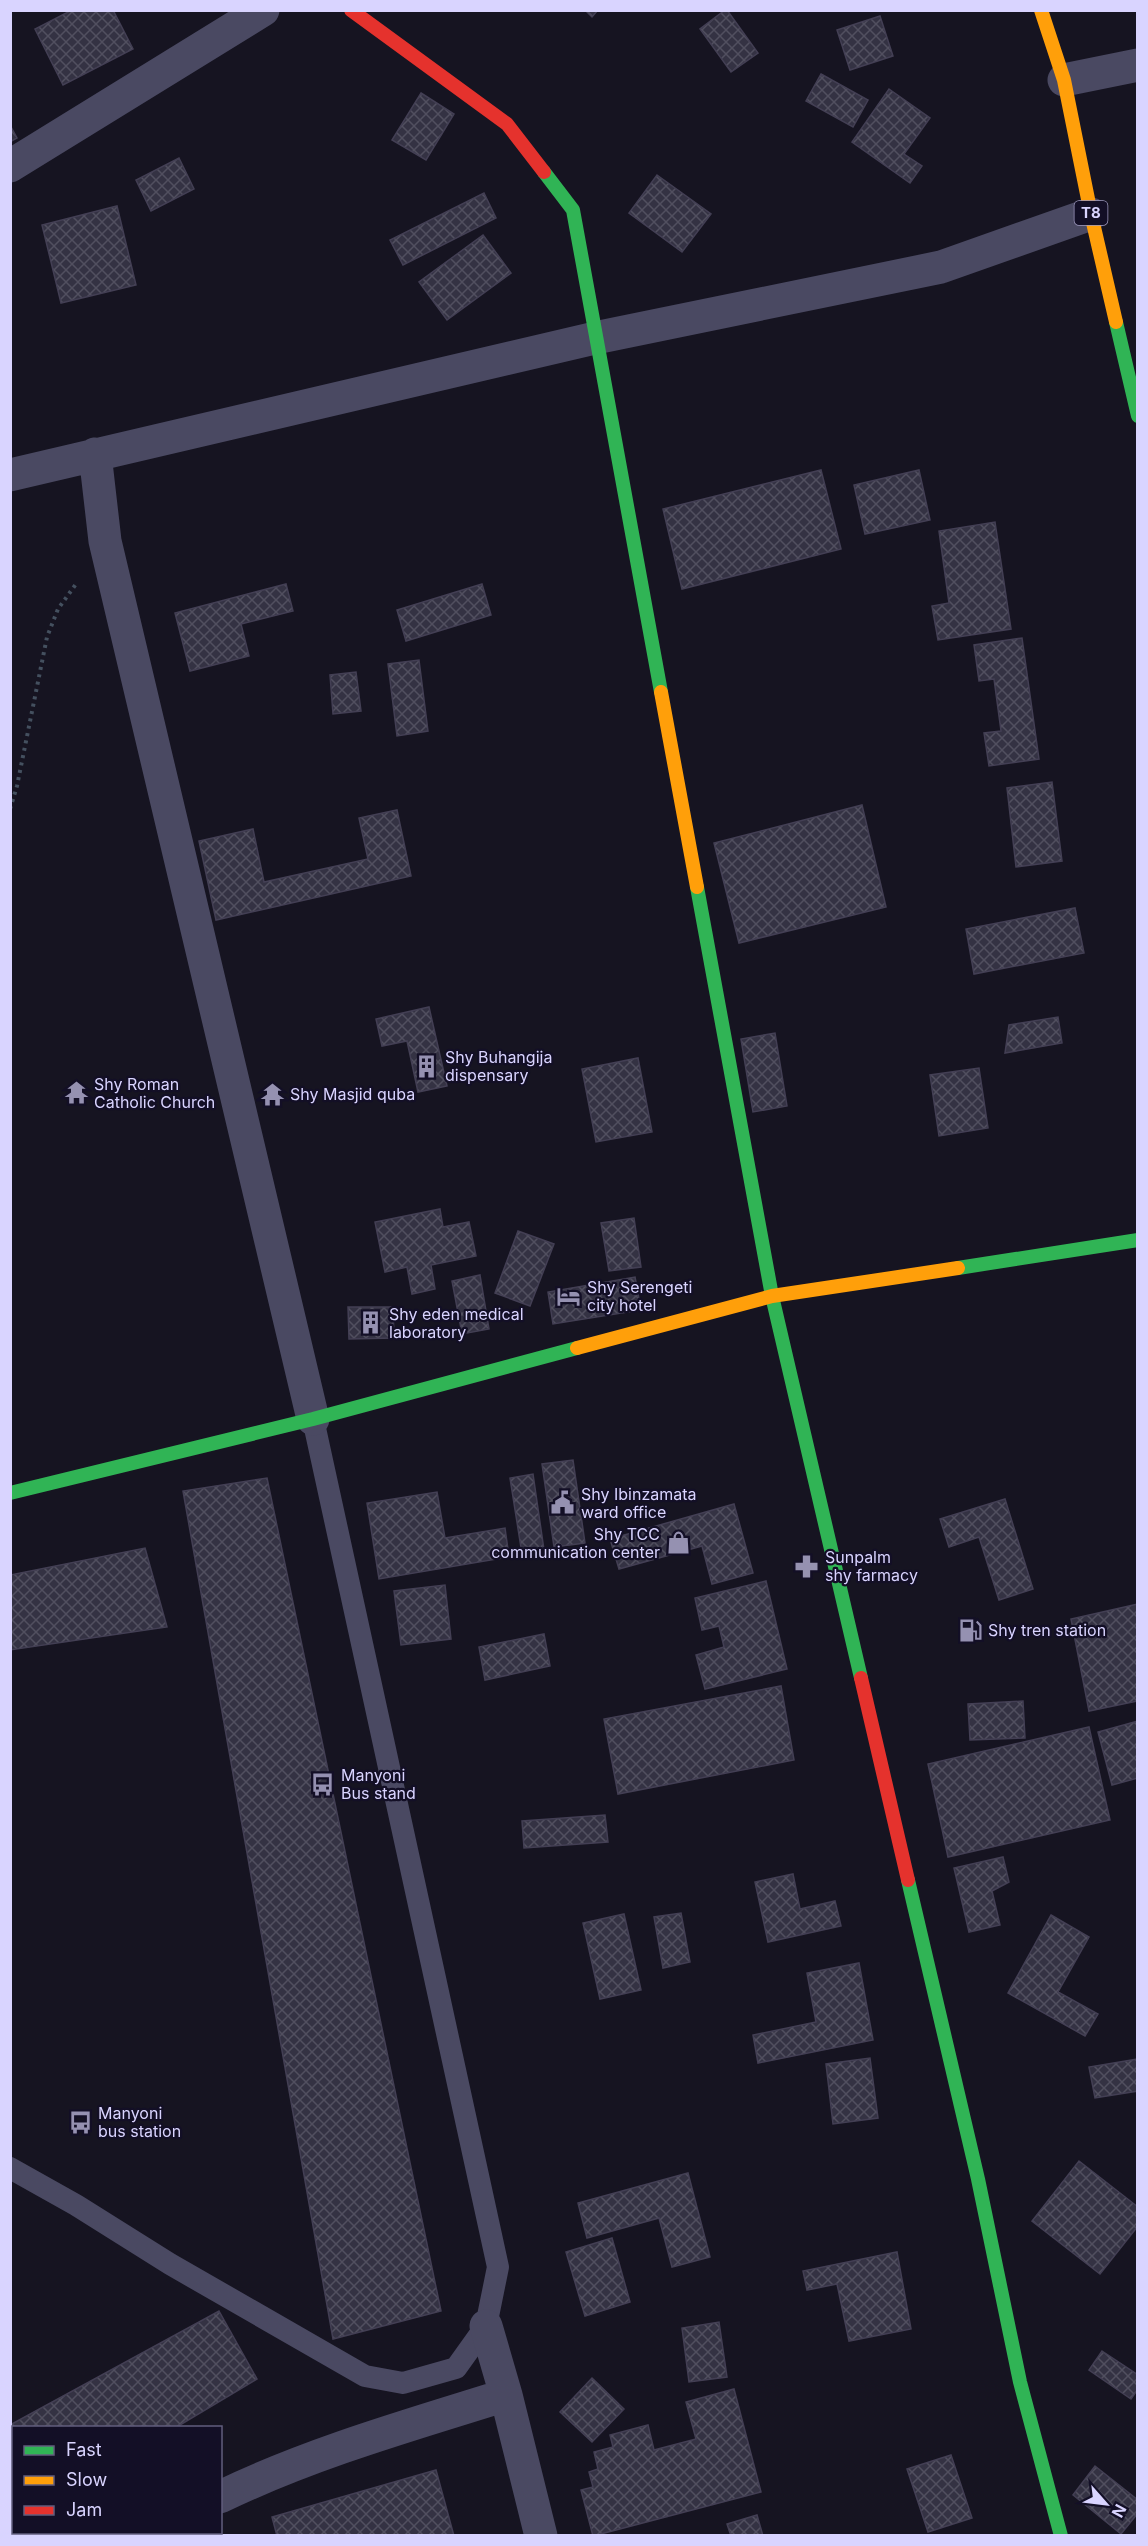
<svg xmlns="http://www.w3.org/2000/svg" width="1148" height="2546" font-family="Inter,sans-serif">
	<style>
		.building { fill: url(#building-cross-hatch); stroke: #433f54; stroke-width: 1.5 }
		.lines { fill: none; stroke-linecap: round; stroke-linejoin: round }
		.path { stroke: #44505f; stroke-width: 4; stroke-dasharray: 3 4.5; stroke-linecap: butt }
		.lane { stroke: #4a4962; stroke-width: 22 }
		.street { stroke: #4a4962; stroke-width: 33 }
		.fast { stroke: #30b455; stroke-width: 14 }
		.slow { stroke: #ff9f0a; stroke-width: 14 }
		.jam { stroke: #e5322d; stroke-width: 14 }
		.labels { text-anchor: middle; stroke-width: 4.5; stroke-linejoin: round; paint-order: stroke }
		.shield { fill: #130f26; stroke: #9e99be; stroke-width: 1.5 }
		.shield-label { font-size: 15px; font-weight: bold; fill: #d9d4ff }
		.poi-label { font-size: 16px; fill: #d9d4ff; stroke: #130f26; text-anchor: start }
	</style>
	<defs>
		<pattern id="building-cross-hatch" width="8" height="8" patternUnits="userSpaceOnUse" patternTransform="scale(1.5)"><rect width="8" height="8" fill="#343243"/><path d="M0 0l8 8M0 8l8-8" fill="none" stroke="#514f5f"/></pattern>
	</defs>
	<rect width="100%" height="100%" fill="#161421"/>
	<path class="building" d="M72,10H113L133,49L63,85L35,29Z
		M585,10H598L592,17Z
		M725,10H727L758,53L731,72L700,29Z
		M880,16L893,56L850,70L837,30Z
		M821,74L868,100L853,127L806,101Z
		M889,89L930,118L904,154L922,166L910,183L852,142Z
		M421,93L454,114L426,160L392,140Z
		M10,125L17,138L10,142Z
		M179,158L194,189L151,211L136,180Z
		M657,175L711,214L682,252L629,213Z
		M484,193L496,218L403,265L390,240Z
		M117,206L136,285L61,303L42,225Z
		M483,235L511,273L447,320L419,282Z
		M821,470L841,549L682,589L663,509Z
		M919,470L930,520L865,534L854,485Z
		M995,522L1011,629L938,640L932,606L949,603L939,531Z
		M286,584L293,611L241,624L249,656L190,671L175,613Z
		M482,584L491,615L406,641L397,610Z
		M1022,638L1039,759L989,766L984,733L1001,731L994,679L979,681L974,645Z
		M419,660L428,731L397,736L388,664Z
		M356,672L361,711L333,714L330,675Z
		M1052,782L1062,861L1016,867L1007,788Z
		M862,805L886,907L739,943L714,843Z
		M397,810L411,876L216,920L199,841L253,829L264,882L368,859L359,818Z
		M1075,908L1084,953L974,974L966,929Z
		M429,1007L447,1086L418,1092L407,1041L382,1046L376,1019Z
		M1058,1017L1062,1043L1005,1053L1009,1025Z
		M775,1033L787,1106L753,1112L741,1039Z
		M638,1058L652,1132L596,1142L582,1069Z
		M979,1068L988,1128L939,1136L930,1075Z
		M440,1209L443,1227L469,1222L476,1256L431,1265L435,1289L412,1294L407,1267L385,1272L375,1222Z
		M634,1218L641,1267L609,1271L601,1223Z
		M518,1231L554,1244L530,1306L495,1293Z
		M480,1275L489,1329L462,1334L452,1281Z
		M635,1277L641,1310L553,1324L548,1292Z
		M348,1307H393L394,1338L349,1339Z
		M573,1460L585,1543L554,1547L542,1464Z
		M533,1474L544,1550L522,1554L510,1478Z
		M267,1478L441,2311L333,2339L183,1491Z
		M437,1492L445,1538L505,1528L509,1557L379,1579L367,1503Z
		M1005,1499L1033,1589L999,1600L979,1537L949,1547L940,1519Z
		M734,1504L753,1573L712,1584L702,1546L619,1569L610,1539Z
		M145,1548L167,1627L10,1650V1575Z
		M766,1581L787,1669L705,1689L696,1655L724,1647L719,1626L702,1630L695,1598Z
		M445,1585L451,1639L401,1645L394,1591Z
		M1138,1604V1701L1089,1711L1071,1619Z
		M544,1634L550,1666L485,1680L479,1647Z
		M781,1686L794,1760L618,1794L604,1719Z
		M1023,1701L1025,1738L970,1740L968,1704Z
		M1138,1721V1778L1112,1785L1098,1732Z
		M1089,1727L1110,1820L948,1857L928,1764Z
		M605,1815L608,1842L524,1848L522,1821Z
		M1003,1857L1009,1882L992,1891L1000,1925L969,1932L954,1868Z
		M793,1874L800,1909L835,1901L841,1926L768,1942L755,1882Z
		M681,1913L690,1962L663,1968L654,1917Z
		M624,1914L641,1990L600,1999L583,1923Z
		M1051,1915L1089,1937L1058,1992L1098,2014L1085,2036L1008,1993Z
		M859,1963L873,2040L758,2063L753,2035L816,2022L807,1973Z
		M870,2058L878,2118L833,2124L826,2064Z
		M1138,2059V2091L1095,2098L1089,2067Z
		M1079,2161L1138,2207V2226L1100,2274L1032,2221Z
		M688,2173L710,2257L672,2267L659,2218L587,2238L578,2203Z
		M612,2238L630,2302L585,2316L566,2252Z
		M897,2252L911,2329L849,2341L837,2284L807,2290L803,2271Z
		M219,2311L257,2379L175,2428H14V2523L10,2525V2425Z
		M719,2322L727,2377L689,2382L682,2328Z
		M1102,2351L1138,2375V2389L1131,2399L1089,2370Z
		M592,2378L624,2409L592,2442L560,2412Z
		M734,2389L761,2492L593,2536L581,2490L593,2487L589,2472L598,2469L594,2452L613,2447L610,2435L648,2425L654,2450L696,2439L686,2402Z
		M951,2455L972,2518L928,2532L907,2469Z
		M1095,2466L1138,2500V2513L1121,2534L1073,2495Z
		M436,2470L454,2536H277L272,2517Z
		M757,2515L763,2536H731L727,2524Z"/>
	<g class="lines">
		<path class="path" d="M10,809L17,786L47,637L58,609L76,584"/>
		<path class="lane" d="M10,2168L76,2205L170,2264L365,2376L403,2383L456,2368L486,2326L498,2267L313,1419"/>
		<path class="street" d="M1064,80L1138,65
			M10,166L263,10
			M95,454L105,541L313,1419
			M10,475L595,338L941,267L1091,214
			M486,2326L506,2395L541,2536
			M220,2497C311,2453 410,2425 506,2395
			M142,2536L148,2532"/>
		<path class="fast" d="M544,172L573,210L661,692
			M1116,322L1138,416
			M697,887L772,1296L861,1678
			M958,1268L1138,1240
			M10,1493L313,1419L577,1348
			M908,1880L978,2179L1020,2382L1061,2536"/>
		<path class="slow" d="M1041,10L1064,80L1091,214L1116,322
			M661,692L697,887
			M577,1348L772,1296L958,1268"/>
		<path class="jam" d="M351,10L507,124L544,172
			M861,1678L908,1880"/>
	</g>
	<defs>
		<symbol id="building-bare" viewBox="-9 -9 18 18"><path d="M-4-6H4V6H1V3H-1V6H-4ZM-2.5-4.3h1.7v1.8h-1.7ZM.8-4.3h1.7v1.8H.8ZM-2.5-1h1.7V.8h-1.7ZM.8-1h1.7V.8H.8Z" fill="#9591b1" stroke="#130f26" stroke-width="2.5" paint-order="stroke"/></symbol>
		<symbol id="temple-bare" viewBox="-9 -9 18 18"><path d="M0-6L5-2H3V0L6.5 2.5H4V6H1.5V3h-3V6H-4V2.5H-6.5L-3 0V-2H-5Z" fill="#9591b1" stroke="#130f26" stroke-width="2.5" paint-order="stroke"/></symbol>
		<symbol id="hotel-bare" viewBox="-9 -9 18 18"><path d="M-6-4.5h1.5V1H6V5H4.5V3h-9V5H-6ZM-4 0a1.8 1.8 0 1 1 3.6 0ZM.5 0V-2.5h3Q6-2.5 6 0Z" fill="#9591b1" stroke="#130f26" stroke-width="2.5" paint-order="stroke"/></symbol>
		<symbol id="civic-bare" viewBox="-9 -9 18 18"><path d="M-.6-6.5H3V-4.5H.6V-3L4-1V1h2V6H-6V1h2V-1L-.6-3ZM-1.2 2.5V6h2.4V2.5Z" fill="#9591b1" stroke="#130f26" stroke-width="2.5" paint-order="stroke"/></symbol>
		<symbol id="shop-bare" viewBox="-9 -9 18 18"><path d="M-5-2.5h2.3a2.7 3.5 0 0 1 5.4 0H5L5.5 6h-11ZM-1.5-2.5h3a1.5 2.3 0 0 0-3 0Z" fill="#9591b1" stroke="#130f26" stroke-width="2.5" paint-order="stroke"/></symbol>
		<symbol id="pharmacy-bare" viewBox="-9 -9 18 18"><path d="M-2-6h4v4h4v4h-4v4h-4v-4h-4v-4h4Z" fill="#9591b1" stroke="#130f26" stroke-width="2.5" paint-order="stroke"/></symbol>
		<symbol id="fuel-bare" viewBox="-9 -9 18 18"><path d="M-5.5-6h7V0h2V4h1.3V-2.5L3-4.5l.8-.8L6-3V5H2.5V1h-1V6h-7ZM-4.2-4.7v3.2H.2V-4.7Z" fill="#9591b1" stroke="#130f26" stroke-width="2.5" paint-order="stroke"/></symbol>
		<symbol id="bus-bare" viewBox="-9 -9 18 18"><path d="M-5-6H5V4H4V6H2V4H-2V6H-4V4H-5ZM-3.5-4V0h7V-4ZM-3.5 1.2v1.5H-2V1.2ZM2 1.2v1.5H3.5V1.2Z" fill="#9591b1" stroke="#130f26" stroke-width="2.5" paint-order="stroke"/></symbol>
	</defs>
	<g fill-rule="evenodd">
		<use href="#building-bare" x="410" y="1050" width="33" height="33"/>
		<use href="#temple-bare" x="60" y="1076" width="33" height="33"/>
		<use href="#temple-bare" x="256" y="1078" width="33" height="33"/>
		<use href="#hotel-bare" x="552" y="1280" width="33" height="33"/>
		<use href="#building-bare" x="354" y="1306" width="33" height="33"/>
		<use href="#civic-bare" x="546" y="1486" width="33" height="33"/>
		<use href="#shop-bare" x="662" y="1526" width="33" height="33"/>
		<use href="#pharmacy-bare" x="790" y="1550" width="33" height="33"/>
		<use href="#fuel-bare" x="954" y="1614" width="33" height="33"/>
		<use href="#bus-bare" x="306" y="1768" width="33" height="33"/>
		<use href="#bus-bare" x="64" y="2106" width="33" height="33"/>
	</g>
	<g class="labels">
		<rect class="shield" x="1074.5" y="201" width="33" height="24" rx="4.5"/>
		<g class="shield-label">
			<text x="1091" y="218">T8</text>
		</g>
		<g class="poi-label">
			<text x="445" y="1063">Shy Buhangija<tspan x="445" dy="18">dispensary</tspan></text>
			<text x="94" y="1090">Shy Roman<tspan x="94" dy="18">Catholic Church</tspan></text>
			<text x="290" y="1100">Shy Masjid quba</text>
			<text x="587" y="1293">Shy Serengeti<tspan x="587" dy="18">city hotel</tspan></text>
			<text x="389" y="1320">Shy eden medical<tspan x="389" dy="18">laboratory</tspan></text>
			<text x="581" y="1500">Shy Ibinzamata<tspan x="581" dy="18">ward office</tspan></text>
			<text x="660" y="1540" text-anchor="end">Shy TCC<tspan x="660" dy="18">communication center</tspan></text>
			<text x="825" y="1563">Sunpalm<tspan x="825" dy="18">shy farmacy</tspan></text>
			<text x="988" y="1636">Shy tren station</text>
			<text x="341" y="1781">Manyoni<tspan x="341" dy="18">Bus stand</tspan></text>
			<text x="98" y="2119">Manyoni<tspan x="98" dy="18">bus station</tspan></text>
		</g>
	</g>
	<rect width="1148" height="2546" fill="none" stroke="#d9d4ff" stroke-width="24"/>
	<rect x="12" y="2426" width="210" height="108" fill="#130f26" stroke="#625e7d" stroke-width="1.5"/>
	<rect x="24" y="2446" width="30" height="9" fill="#30b455" stroke="#625e7d" stroke-width="1.5"/>
	<text x="66" y="2456" font-size="18" fill="#d9d4ff">Fast</text>
	<rect x="24" y="2476" width="30" height="9" fill="#ff9f0a" stroke="#625e7d" stroke-width="1.5"/>
	<text x="66" y="2486" font-size="18" fill="#d9d4ff">Slow</text>
	<rect x="24" y="2506" width="30" height="9" fill="#e5322d" stroke="#625e7d" stroke-width="1.5"/>
	<text x="66" y="2516" font-size="18" fill="#d9d4ff">Jam</text>
	<g transform="translate(1106 2504) rotate(118)" stroke="#130f26" stroke-width="4.5" paint-order="stroke">
	<path d="M0-4.5L10 22L0 15L-10 22Z" fill="#d9d4ff"/>
	<text y="-9" font-size="16" font-weight="bold" text-anchor="middle" fill="#d9d4ff">N</text>
	</g>
</svg>
